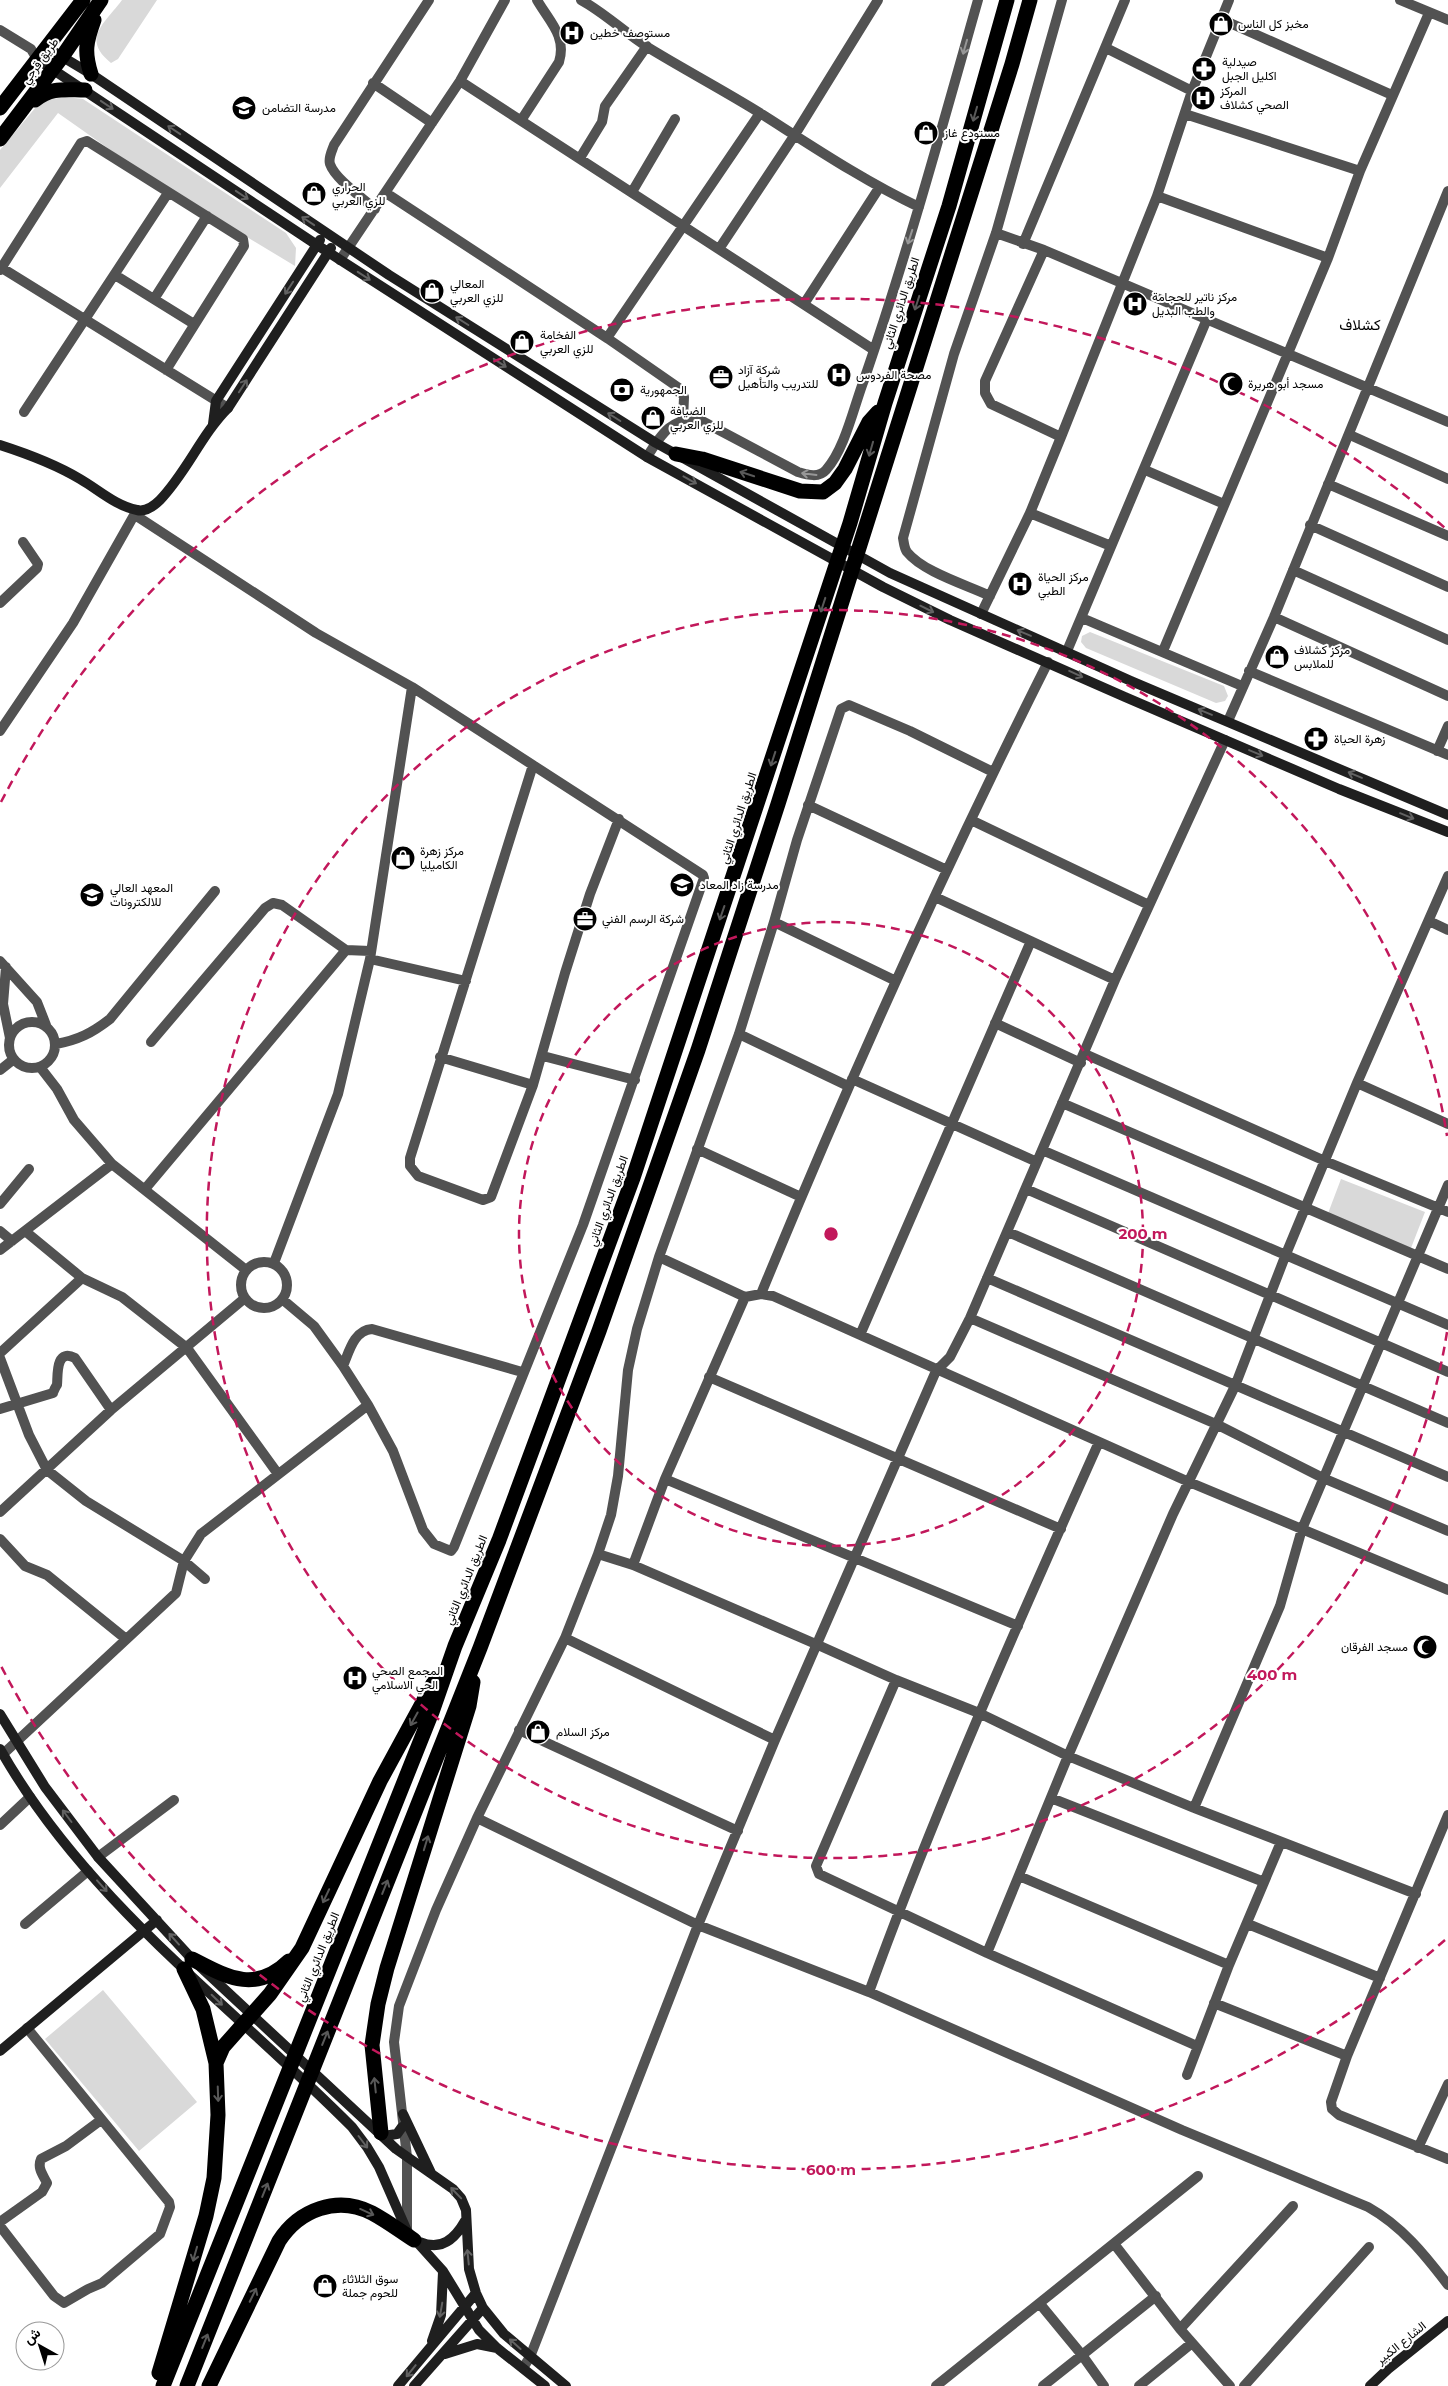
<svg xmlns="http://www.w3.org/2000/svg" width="1448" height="2386" font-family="Montserrat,Vazirmatn,sans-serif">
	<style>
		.green { fill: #d9d9d9 }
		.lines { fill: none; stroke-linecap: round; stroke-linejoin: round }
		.street { stroke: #525252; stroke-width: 10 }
		.secondary { stroke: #1f1f1f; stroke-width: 10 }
		.highway { stroke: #000; stroke-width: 15 }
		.oneway { stroke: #979797 }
		.oneway2 { stroke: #626262 }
		.oneway3 { stroke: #595959 }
		.ring { fill: none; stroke: #c2185b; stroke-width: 2.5; stroke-dasharray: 9 6 }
		.labels { text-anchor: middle; stroke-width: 4; stroke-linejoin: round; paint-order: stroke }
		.poi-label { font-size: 12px; fill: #000; stroke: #fff; text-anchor: start }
		.street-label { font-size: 12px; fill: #000; stroke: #fff }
		.quarter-label { font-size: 15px; fill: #000; stroke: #fff }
		.centre { fill: #c2185b; stroke: #fff; stroke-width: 2.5 }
		.ring-label { font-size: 15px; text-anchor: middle; font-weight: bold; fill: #c2185b; stroke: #fff; stroke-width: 4; stroke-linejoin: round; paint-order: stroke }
	</style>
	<rect width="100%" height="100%" fill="#fff"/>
	<path class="green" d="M122,0H157L118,59L111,63C81,39 104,24 122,0Z
		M65,97L83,99L286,233L296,248L295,266L156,182L58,113L0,188V150L41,101Z
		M1090,632L1224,686L1228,696L1225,701L1216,703L1086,648L1081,642L1082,636Z
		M1341,1179L1425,1212L1411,1248L1327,1216Z
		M103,1990L197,2102L139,2151L45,2039Z"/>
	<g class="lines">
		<path class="street" d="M581,0C605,13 625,33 649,48C685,70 723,90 760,113C812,146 864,181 919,207
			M1400,0L1448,20
			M1221,19L1392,95
			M0,30L31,49L37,59
			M1106,48L1192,91
			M460,81L874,350
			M373,83L432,123
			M1185,114L1360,171
			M522,119L559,62C567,36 549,21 537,0
			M580,158L602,122L605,106L647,46
			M632,192L675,119
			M386,193L607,338L679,388L684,397L683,420
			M1157,196L1328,258
			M375,209C363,198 335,179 330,164C328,158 332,151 334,145L429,0
			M996,233L1044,250L1448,422
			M1023,244L1125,0
			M719,249L794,136L878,0
			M1044,250L985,381V393L991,404L1061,437
			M340,260L460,81L505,0
			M2,268L228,408
			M0,270L81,143L87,141L243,239L244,246L166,370
			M115,275L194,324
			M154,299L207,216
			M804,304L879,188
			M607,338L760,113
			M24,412L168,193
			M1350,435L1448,479
			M647,457C661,434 673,415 702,421L798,472C808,475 819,478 826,470C845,449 854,406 864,380C907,255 942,127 978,0
			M1145,470L1224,504
			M1328,484L1448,536
			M1030,513L1111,546
			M135,515L316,633L412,687L703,875L704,878L583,1225L454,1547L451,1551L434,1544L423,1530L393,1451L368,1405L343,1366L314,1326L282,1299
			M1310,525L1448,587
			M1293,570L1448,640
			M990,596C967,585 923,572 907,552C904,548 904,543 903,538L954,354L996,233L1062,0
			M0,603L37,568L38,564L23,542
			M981,614L1030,513L1061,437L1157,196L1192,91L1229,0
			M1274,617L1448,696
			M1082,618L1242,686
			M1067,651L1207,319
			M1163,651L1328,258L1360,171L1429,13
			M1249,671L1448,755
			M1228,721L1274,617L1448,191
			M0,731L73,623L137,510
			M1437,751L1448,726
			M533,765L410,1158V1166L418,1176L483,1200L491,1197L533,1085L565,973L590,894L619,819
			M808,805L947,870
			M971,820L1149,905
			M935,897L1115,980
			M1429,921L1448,930
			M774,922L896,981
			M370,959L466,981
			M0,961L37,1002L46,1025
			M6,967L3,1004L10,1038
			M9 1045a23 23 0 1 1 46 0a23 23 0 1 1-46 0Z
			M995,1023L1081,1063
			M739,1034L848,1086
			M151,1042L265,908L273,903L282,905L346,950L370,951
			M56,1044C78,1040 92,1033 110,1019L215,891
			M1085,1054L1325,1161L1448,1212
			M543,1056L635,1080
			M440,1057L533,1085
			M40,1067L57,1089L74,1120L112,1164L246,1270
			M0,1070L14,1059
			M852,1079L1037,1162
			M1357,1083L1448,1124
			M1062,1103L1448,1269
			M697,1149L801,1197
			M1042,1150L1448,1325
			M145,1189L346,950
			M1026,1189L1448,1372
			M0,1204L29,1169
			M0,1231L12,1241
			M25,1231L82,1278L122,1297L187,1348L278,1474
			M1008,1232L1448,1423
			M0,1250L112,1164
			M659,1257L745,1297L761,1294L773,1296L1189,1482L1448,1590
			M241 1285a23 23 0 1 1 46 0a23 23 0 1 1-46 0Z
			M274,1263L338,1094L370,959L412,687
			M987,1278L1448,1477
			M761,1294C849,1080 944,869 1048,662
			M970,1318L1216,1424L1323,1478L1448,1531
			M860,1335L1031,941
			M0,1353L82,1278
			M0,1358L29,1435L47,1470L86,1501L184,1561L205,1579
			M343,1366C349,1352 354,1330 372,1329L522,1372
			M709,1377L1061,1529
			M0,1409L53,1393C53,1392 56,1386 57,1385C58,1376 55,1348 75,1358L111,1410
			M665,1479L1018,1626
			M0,1512L111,1410L245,1298
			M0,1539L25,1566L47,1575L126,1639
			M598,1554L633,1565L818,1645L896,1680L979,1713L1068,1756L1194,1808L1416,1894
			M633,1565L665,1479L745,1297
			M565,1638L775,1740
			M896,1680L816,1866L819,1874L987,1953L1197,2046
			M519,1730L738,1831
			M3,1754L176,1593L184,1561L201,1534L368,1405
			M1051,1798L1264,1882
			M1194,1808L1280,1606L1302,1529L1448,1185
			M1448,1815L1347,2056L1331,2102L1332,2109L1339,2115L1448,2159
			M477,1818L698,1925L869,1992L1182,2130L1368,2207C1402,2226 1425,2255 1448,2285
			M0,1825L30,1797
			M98,1857L174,1800
			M1019,1876L1229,1965
			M25,1924L88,1871
			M1248,1924L1380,1978
			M987,1953L1068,1756L1173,1514L1235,1386L1286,1254L1357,1083L1448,876
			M869,1992C937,1805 1018,1623 1099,1442
			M1214,2003L1347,2056
			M1187,2075L1229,1965L1281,1842
			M1418,2148L1448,2084
			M0,2222L42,2192L47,2183C43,2175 37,2168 41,2159L66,2146L101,2120
			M0,2226L54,2296L64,2303L88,2289L102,2283L160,2234L170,2207L169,2202L27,2028
			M407,2231V2157L394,2042L399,2006L436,1910L477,1818L565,1638L598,1554L611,1515L618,1476L628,1370L637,1329L659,1257L739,1034L774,922L797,840L841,709L849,705L910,731L993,772
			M1115,2245L1180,2329L1230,2386
			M1040,2304L1082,2355L1156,2296
			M1180,2329L1293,2206
			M523,2368L530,2357L698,1925L775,1740L936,1371L950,1357L970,1318L1115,980L1225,740
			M936,2386L1198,2176
			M1043,2386L1082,2355L1104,2386
			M1139,2386L1192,2343
			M1244,2386L1369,2247"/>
		<path class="secondary" d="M46,47L91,74L389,275L656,443L890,573L1131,681L1448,815
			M37,59L317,245L647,457L883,587L950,620L1125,697L1339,789L1448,832
			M213,424L216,401L320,240
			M0,445C28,454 55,464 80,479C99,490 116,506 137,510C146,512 154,506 160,500C187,472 201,435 228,408L331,248
			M0,1714L45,1787L98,1857L192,1959L396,2149L453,2189L461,2198L466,2210L469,2269L476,2293L483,2308L504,2334L566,2386
			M0,1749C86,1901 231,2005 352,2127L367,2147L379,2167L407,2231L443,2271L479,2330L497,2348L545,2386
			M0,2051L157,1920
			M403,2114L431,2173
			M383,2136L397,2134L402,2127
			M420,2242C441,2251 455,2239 465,2221
			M432,2341L441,2315L443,2272
			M445,2354L477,2344L497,2348
			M398,2386L476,2293
			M414,2386L483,2308
			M1370,2386L1388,2369L1448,2321"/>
		<path class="highway" d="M91,74C84,52 86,42 94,20
			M35,100C52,87 64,90 85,90
			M0,108L83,0
			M0,139L62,57L101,0
			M676,454L702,459L800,491L823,492L835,483L845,469L869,422L878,412
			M192,1959C227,1977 255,1994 289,1961
			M184,1969L203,2009L216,2063
			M381,2133L372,2045L378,2004L387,1968L469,1706L473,1682
			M159,2373L206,2216L214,2178L218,2115L216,2063L223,2047L270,1994L302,1948L380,1781L436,1678
			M163,2386L432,1712L455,1646L499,1540L633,1178L850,523L885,403L949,206L1007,0
			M187,2386L480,1648L599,1331L698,1050L778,804L1012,64L1030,0
			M209,2386L279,2241C299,2210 337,2195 372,2213C387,2221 400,2231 414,2240"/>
	</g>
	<defs><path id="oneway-shaft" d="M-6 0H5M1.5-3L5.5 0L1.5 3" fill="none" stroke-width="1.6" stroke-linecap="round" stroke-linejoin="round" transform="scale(1.25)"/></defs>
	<g class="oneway">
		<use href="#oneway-shaft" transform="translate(965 47) rotate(106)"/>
		<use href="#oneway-shaft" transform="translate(910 237) rotate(108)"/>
		<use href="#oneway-shaft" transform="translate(809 474) rotate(-173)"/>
	</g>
	<g class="oneway2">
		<use href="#oneway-shaft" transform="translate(107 105) rotate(34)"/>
		<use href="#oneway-shaft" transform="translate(174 130) rotate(-146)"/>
		<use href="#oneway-shaft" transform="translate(242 195) rotate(34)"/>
		<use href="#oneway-shaft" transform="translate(308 221) rotate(-146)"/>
		<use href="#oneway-shaft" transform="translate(364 276) rotate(33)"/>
		<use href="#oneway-shaft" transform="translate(289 288) rotate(123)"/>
		<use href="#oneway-shaft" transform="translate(462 321) rotate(-148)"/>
		<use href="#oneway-shaft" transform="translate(500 363) rotate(33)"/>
		<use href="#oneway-shaft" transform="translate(243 386) rotate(-57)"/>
		<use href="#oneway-shaft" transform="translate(614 417) rotate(-148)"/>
		<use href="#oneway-shaft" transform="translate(690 480) rotate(29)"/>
		<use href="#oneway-shaft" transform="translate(927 609) rotate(26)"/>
		<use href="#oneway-shaft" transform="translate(1024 633) rotate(-157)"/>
		<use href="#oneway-shaft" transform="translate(1076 674) rotate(25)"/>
		<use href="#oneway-shaft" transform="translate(1205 712) rotate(-157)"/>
		<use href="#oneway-shaft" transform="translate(1256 753) rotate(23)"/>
		<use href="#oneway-shaft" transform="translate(1355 775) rotate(-157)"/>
		<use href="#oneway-shaft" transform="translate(1407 816) rotate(22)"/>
		<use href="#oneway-shaft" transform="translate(67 1816) rotate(-127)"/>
		<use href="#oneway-shaft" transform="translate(102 1886) rotate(48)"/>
		<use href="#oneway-shaft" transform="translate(174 1939) rotate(-132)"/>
		<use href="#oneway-shaft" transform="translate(217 2000) rotate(44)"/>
		<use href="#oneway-shaft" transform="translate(363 2142) rotate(53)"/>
		<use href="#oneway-shaft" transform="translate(456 2193) rotate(-134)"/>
		<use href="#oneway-shaft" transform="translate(468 2257) rotate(-96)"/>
		<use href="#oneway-shaft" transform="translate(441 2310) rotate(100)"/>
		<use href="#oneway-shaft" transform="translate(515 2344) rotate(-138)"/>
		<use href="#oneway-shaft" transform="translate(411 2371) rotate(129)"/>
	</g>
	<g class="oneway3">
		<use href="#oneway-shaft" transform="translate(975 114) rotate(106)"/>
		<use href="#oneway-shaft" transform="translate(917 303) rotate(108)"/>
		<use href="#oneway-shaft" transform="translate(871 449) rotate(106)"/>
		<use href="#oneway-shaft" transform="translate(747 474) rotate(-162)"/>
		<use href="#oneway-shaft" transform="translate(823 605) rotate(108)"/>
		<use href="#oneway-shaft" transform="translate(773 759) rotate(108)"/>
		<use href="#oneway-shaft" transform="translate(722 913) rotate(109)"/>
		<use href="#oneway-shaft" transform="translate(414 1719) rotate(119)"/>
		<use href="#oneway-shaft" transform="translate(426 1843) rotate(-73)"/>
		<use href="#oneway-shaft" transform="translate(385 1887) rotate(-68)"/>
		<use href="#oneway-shaft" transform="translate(326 1896) rotate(115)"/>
		<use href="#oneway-shaft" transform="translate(325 2038) rotate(-68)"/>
		<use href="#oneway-shaft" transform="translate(375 2085) rotate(-96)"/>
		<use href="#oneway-shaft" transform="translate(218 2094) rotate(88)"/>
		<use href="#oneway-shaft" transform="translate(265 2190) rotate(-68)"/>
		<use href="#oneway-shaft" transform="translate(367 2212) rotate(24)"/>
		<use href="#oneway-shaft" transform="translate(195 2254) rotate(106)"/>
		<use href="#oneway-shaft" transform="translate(253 2295) rotate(-64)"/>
		<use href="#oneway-shaft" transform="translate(205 2341) rotate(-68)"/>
	</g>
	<g class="ring">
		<circle cx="831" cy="1234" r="312"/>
		<path d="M1447 1332A624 624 0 1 1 1447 1136"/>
		<path d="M1445 1940A936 936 0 0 1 1 1666M1 802A936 936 0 0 1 1445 528"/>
	</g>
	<defs>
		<symbol id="shop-disc" viewBox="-11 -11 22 22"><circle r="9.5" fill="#000" stroke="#fff"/><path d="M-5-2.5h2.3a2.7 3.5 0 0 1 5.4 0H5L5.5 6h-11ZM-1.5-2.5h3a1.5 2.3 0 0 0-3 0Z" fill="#fff"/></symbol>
		<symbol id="hospital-disc" viewBox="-11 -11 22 22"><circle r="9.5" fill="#000" stroke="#fff"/><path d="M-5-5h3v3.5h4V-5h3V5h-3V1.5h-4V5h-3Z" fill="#fff"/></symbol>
		<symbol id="pharmacy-disc" viewBox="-11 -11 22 22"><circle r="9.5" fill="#000" stroke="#fff"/><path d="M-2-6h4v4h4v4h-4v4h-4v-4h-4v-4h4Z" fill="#fff"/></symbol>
		<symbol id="school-disc" viewBox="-11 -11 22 22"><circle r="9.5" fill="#000" stroke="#fff"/><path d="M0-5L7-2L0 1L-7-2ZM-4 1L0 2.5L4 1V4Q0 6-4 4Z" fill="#fff"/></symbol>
		<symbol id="office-disc" viewBox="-11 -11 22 22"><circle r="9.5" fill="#000" stroke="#fff"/><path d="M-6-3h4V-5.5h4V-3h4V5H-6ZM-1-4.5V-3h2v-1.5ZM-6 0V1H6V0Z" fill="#fff"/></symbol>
		<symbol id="mosque-disc" viewBox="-11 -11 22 22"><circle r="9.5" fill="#000" stroke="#fff"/><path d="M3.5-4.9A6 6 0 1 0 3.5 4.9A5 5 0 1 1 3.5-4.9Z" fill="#fff"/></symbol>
		<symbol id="bank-disc" viewBox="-11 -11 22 22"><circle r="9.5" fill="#000" stroke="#fff"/><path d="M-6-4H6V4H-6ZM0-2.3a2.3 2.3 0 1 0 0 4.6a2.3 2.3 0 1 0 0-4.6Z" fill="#fff"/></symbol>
		<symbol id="university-disc" viewBox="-11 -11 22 22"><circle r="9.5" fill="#000" stroke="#fff"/><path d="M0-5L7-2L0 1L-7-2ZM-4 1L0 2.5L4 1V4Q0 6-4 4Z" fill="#fff"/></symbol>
	</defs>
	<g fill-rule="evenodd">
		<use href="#shop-disc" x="1207" y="10" width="28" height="28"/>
		<use href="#hospital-disc" x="558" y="19" width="28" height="28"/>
		<use href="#pharmacy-disc" x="1190" y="55" width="28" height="28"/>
		<use href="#hospital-disc" x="1189" y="84" width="28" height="28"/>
		<use href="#school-disc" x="230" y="94" width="28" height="28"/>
		<use href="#shop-disc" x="912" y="119" width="28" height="28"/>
		<use href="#shop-disc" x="300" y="180" width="28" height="28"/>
		<use href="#shop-disc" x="418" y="277" width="28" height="28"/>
		<use href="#hospital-disc" x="1121" y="290" width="28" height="28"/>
		<use href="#shop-disc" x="508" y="328" width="28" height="28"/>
		<use href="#hospital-disc" x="825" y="361" width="28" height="28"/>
		<use href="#office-disc" x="707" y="363" width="28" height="28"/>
		<use href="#mosque-disc" x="1217" y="370" width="28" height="28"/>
		<use href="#bank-disc" x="608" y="376" width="28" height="28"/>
		<use href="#shop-disc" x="639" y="404" width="28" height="28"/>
		<use href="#hospital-disc" x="1006" y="570" width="28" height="28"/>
		<use href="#shop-disc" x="1263" y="643" width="28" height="28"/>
		<use href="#pharmacy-disc" x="1302" y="725" width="28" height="28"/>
		<use href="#shop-disc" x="389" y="844" width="28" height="28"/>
		<use href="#school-disc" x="668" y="871" width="28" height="28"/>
		<use href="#university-disc" x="78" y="881" width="28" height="28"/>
		<use href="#office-disc" x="571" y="905" width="28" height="28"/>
		<use href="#mosque-disc" x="1411" y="1633" width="28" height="28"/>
		<use href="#hospital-disc" x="341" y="1664" width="28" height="28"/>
		<use href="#shop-disc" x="524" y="1718" width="28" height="28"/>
		<use href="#shop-disc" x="311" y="2272" width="28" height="28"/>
	</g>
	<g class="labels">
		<g class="poi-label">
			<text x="1238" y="28">مخبز كل الناس</text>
			<text x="590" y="37">مستوصف خطين</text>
			<text x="1222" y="66">صيدلية<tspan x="1222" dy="14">اكليل الجبل</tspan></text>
			<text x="1220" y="95">المركز<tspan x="1220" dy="14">الصحي كشلاف</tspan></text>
			<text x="262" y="112">مدرسة التضامن</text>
			<text x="944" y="137">مستودع غاز</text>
			<text x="332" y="191">الحراري<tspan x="332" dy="14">للزي العربي</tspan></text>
			<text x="450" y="288">المعالي<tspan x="450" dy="14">للزي العربي</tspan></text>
			<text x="1152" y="301">مركز ناتير للحجامة<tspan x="1152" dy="14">والطب البديل</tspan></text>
			<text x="540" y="339">الفخامة<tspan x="540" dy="14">للزي العربي</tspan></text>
			<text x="738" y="374">شركة آزاد<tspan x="738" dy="14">للتدريب والتأهيل</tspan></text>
			<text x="856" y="379">مصحة الفردوس</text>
			<text x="1248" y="388">مسجد أبو هريرة</text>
			<text x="640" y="394">الجمهورية</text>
			<text x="670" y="415">الضيافة<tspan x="670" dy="14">للزي العربي</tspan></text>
			<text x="1038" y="581">مركز الحياة<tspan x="1038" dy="14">الطبي</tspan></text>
			<text x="1294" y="654">مركز كشلاف<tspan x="1294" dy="14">للملابس</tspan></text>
			<text x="1334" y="743">زهرة الحياة</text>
			<text x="420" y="855">مركز زهرة<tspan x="420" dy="14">الكاميليا</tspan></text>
			<text x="700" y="889">مدرسة زاد المعاد</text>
			<text x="110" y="892">المعهد العالي<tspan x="110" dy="14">للالكترونات</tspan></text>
			<text x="602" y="923">شركة الرسم الفني</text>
			<text x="1408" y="1651" text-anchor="end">مسجد الفرقان</text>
			<text x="372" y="1675">المجمع الصحي<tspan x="372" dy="14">الحي الاسلامي</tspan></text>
			<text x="556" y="1736">مركز السلام</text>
			<text x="342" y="2283">سوق الثلاثاء<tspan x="342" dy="14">للحوم جملة</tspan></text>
		</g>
		<g class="street-label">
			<text transform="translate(40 61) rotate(-54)" y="4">طريق قرجي</text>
			<text transform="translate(901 303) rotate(-72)" y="4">الطريق الدائري الثاني</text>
			<text transform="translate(738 818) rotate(-72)" y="4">الطريق الدائري الثاني</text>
			<text transform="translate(608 1201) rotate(-70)" y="4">الطريق الدائري الثاني</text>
			<text transform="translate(466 1580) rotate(-68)" y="4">الطريق الدائري الثاني</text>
			<text transform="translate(318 1957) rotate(-68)" y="4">الطريق الدائري الثاني</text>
			<text transform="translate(1401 2343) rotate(-39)" y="4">الشارع الكبير</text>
		</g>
		<g class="quarter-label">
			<text x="1360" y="330">كشلاف</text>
		</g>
	</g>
	<circle cx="831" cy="1234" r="8" class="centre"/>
	<g class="ring-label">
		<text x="1143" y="1239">200 m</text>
		<text x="1272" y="1680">400 m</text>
		<text x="831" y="2175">600 m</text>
	</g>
	<g transform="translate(40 2346) rotate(321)"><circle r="24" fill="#ffffff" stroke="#999999"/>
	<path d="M0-4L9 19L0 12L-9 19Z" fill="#000000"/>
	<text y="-8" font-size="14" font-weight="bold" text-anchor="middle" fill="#000000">ش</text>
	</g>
</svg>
